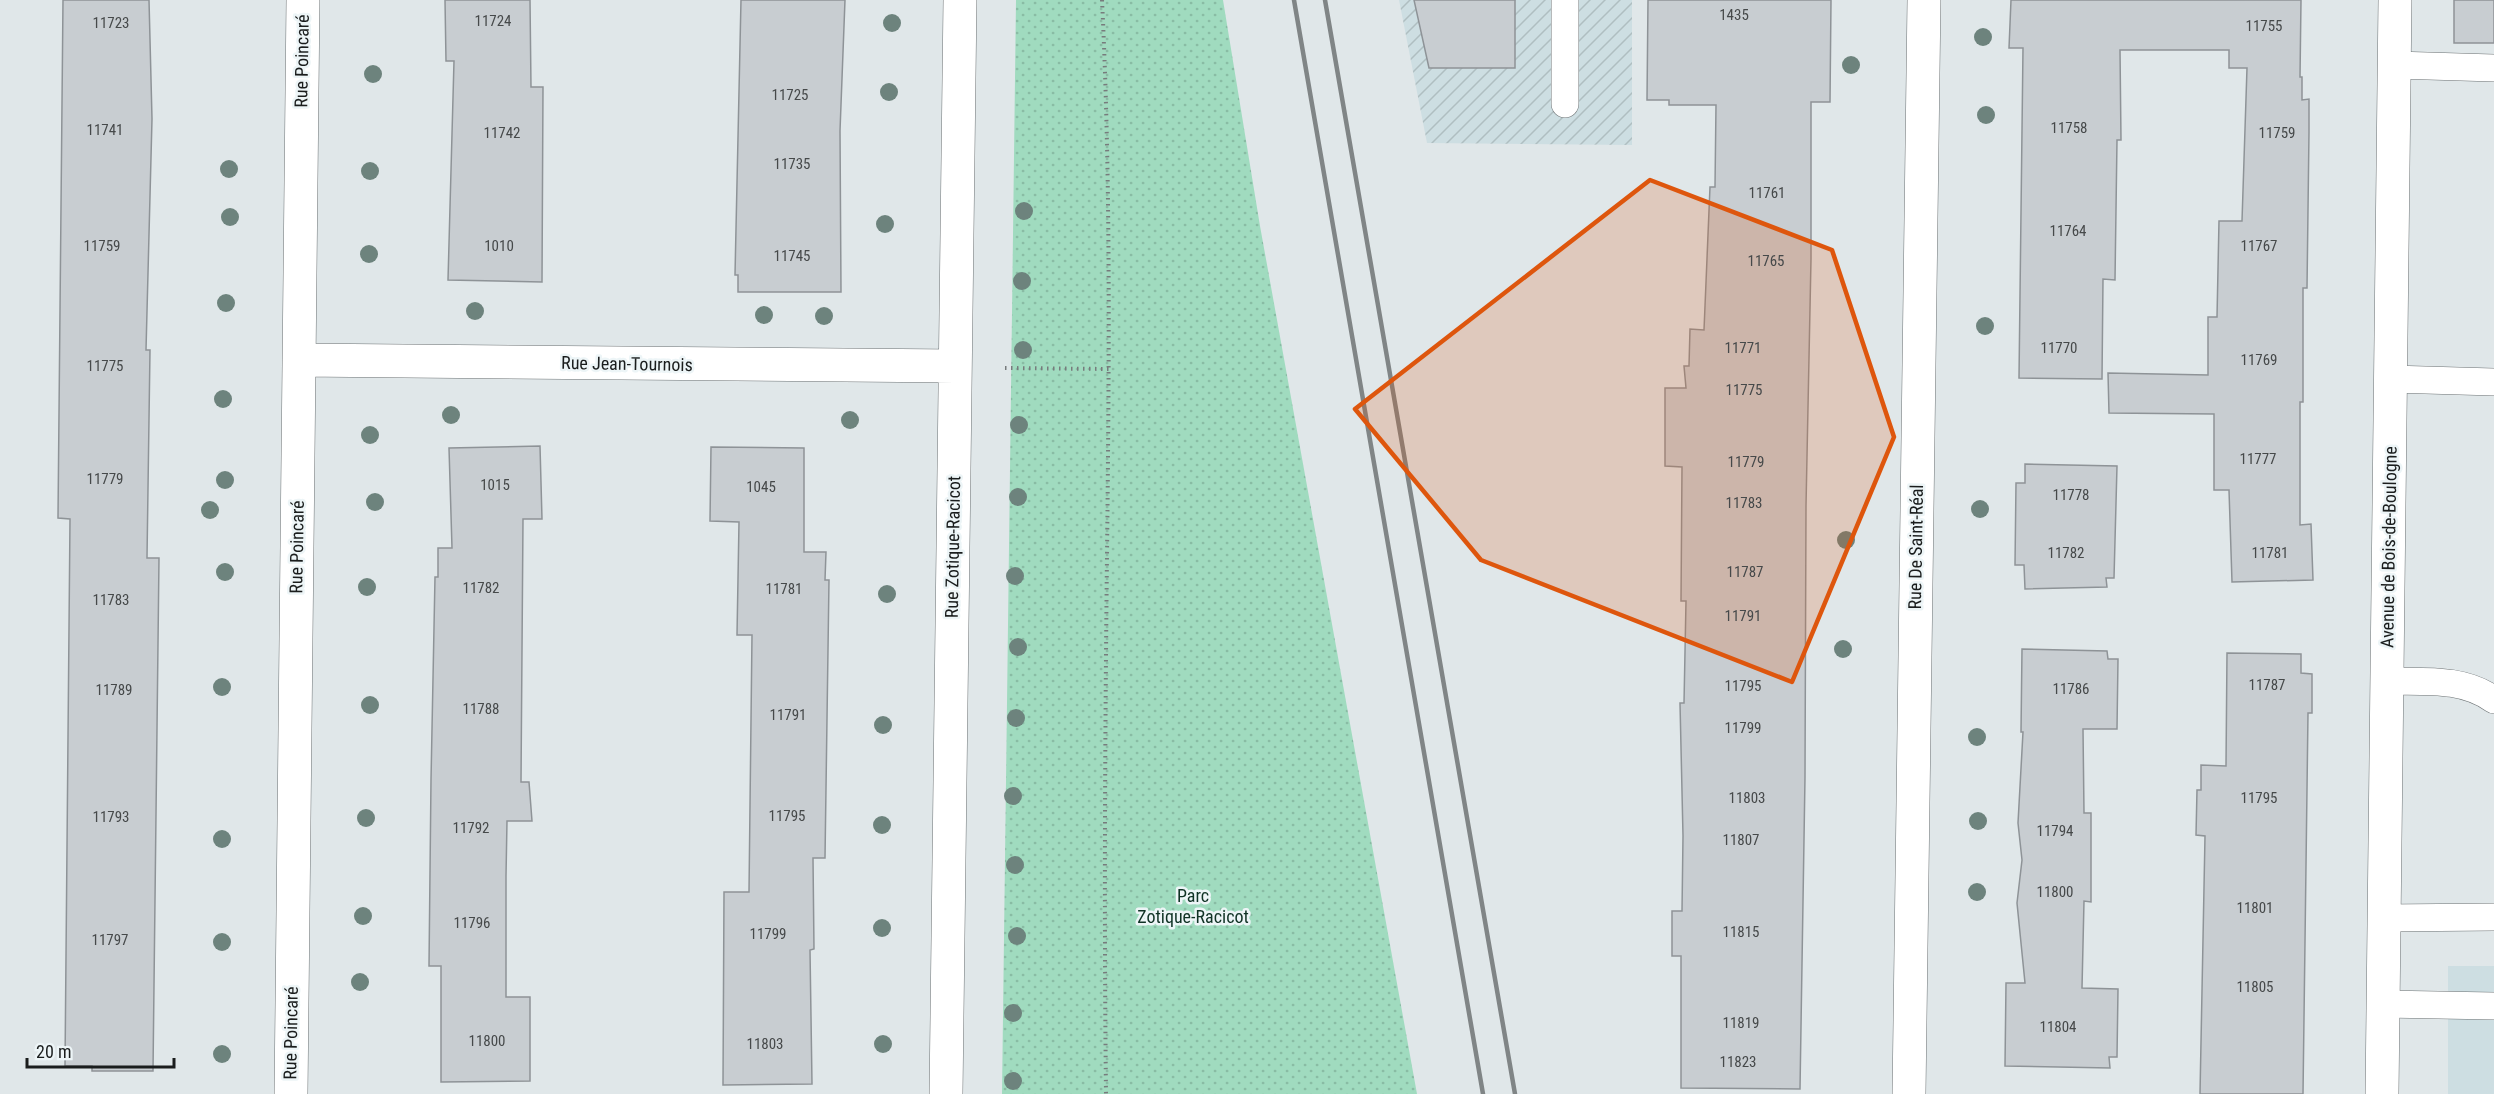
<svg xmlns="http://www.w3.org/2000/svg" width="2494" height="1094" font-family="'Roboto Condensed',sans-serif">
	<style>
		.built { fill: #cddee2 }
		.industrial { fill: url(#industrial-furrows) }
		.park { fill: url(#park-dots) }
		.building { fill: #c8cdd1; stroke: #8e9397; stroke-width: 1.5 }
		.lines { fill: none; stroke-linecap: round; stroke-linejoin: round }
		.service-casing { stroke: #6c7274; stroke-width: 28 }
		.minor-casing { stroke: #6c7274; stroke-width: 34 }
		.path { stroke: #777b7c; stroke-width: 4; stroke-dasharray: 1.5 4.5; stroke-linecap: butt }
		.service { stroke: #fff; stroke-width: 27 }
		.minor { stroke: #fff; stroke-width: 33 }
		.rail { stroke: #808586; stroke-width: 4.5 }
		.tree { fill: #6d837d }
		.marked { fill: #de560d; fill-opacity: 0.2; stroke: #de560d; stroke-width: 4.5; stroke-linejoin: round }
		.labels { text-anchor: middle; stroke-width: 5; stroke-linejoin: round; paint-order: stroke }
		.number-label { font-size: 15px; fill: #46494a }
		.street-label { font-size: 18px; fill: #1a1d1d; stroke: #edf5f7 }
		.park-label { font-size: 18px; fill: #0f3224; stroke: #edf5f7 }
	</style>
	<defs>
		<pattern id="industrial-furrows" width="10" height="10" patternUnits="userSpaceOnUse" patternTransform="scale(1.5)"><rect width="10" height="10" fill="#cddee2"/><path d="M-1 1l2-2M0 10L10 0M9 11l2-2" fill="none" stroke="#afbec1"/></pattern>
		<pattern id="park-dots" width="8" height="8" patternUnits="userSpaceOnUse" patternTransform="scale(1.5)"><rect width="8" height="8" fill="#a0dbbf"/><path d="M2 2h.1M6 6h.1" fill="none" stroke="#89bca4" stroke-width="1.8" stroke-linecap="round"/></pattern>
	</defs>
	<rect width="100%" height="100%" fill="#e0e7e9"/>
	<path class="built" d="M2448,966H2494V1094H2448Z"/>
	<path class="industrial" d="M1399,0H1632V145L1427,143Z"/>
	<path class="park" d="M1016,0H1223L1260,226L1417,1094H1002Z"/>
	<path class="building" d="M63,0H149L152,119L146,350H150L147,558H159L153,1071H92V1066H65L70,519L58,518Z
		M445,0H530L531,87H543L542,282L448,280L454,61H446Z
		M741,0H845L840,131L841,292H738V275H735Z
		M1414,0H1515V68H1429Z
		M1648,0H1831L1830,102H1811V259L1806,506L1805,777L1800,1089L1681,1088V956H1672V911H1682L1683,836L1680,703H1684L1686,601H1681L1682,467L1665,466V388H1686L1684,366H1689L1690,329L1704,330L1710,187H1715L1716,105H1669V100H1647Z
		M2011,0H2301L2300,77H2302V100L2309,99V132L2307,288H2303V402H2300V525L2311,524L2313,580L2232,582L2229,490H2214V414L2109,413L2108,373L2208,375V317H2217L2219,221H2242L2247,68H2229V50H2120L2121,140H2117L2115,280L2103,279L2102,379L2019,378L2023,48H2009Z
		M2454,0H2494V43H2454Z
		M540,446L542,519H523L521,782H529L532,821H507L506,876V997H530V1081L441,1082V966H429L431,780L435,577H438V548H452L449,448Z
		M711,447L804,448V552H826L825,580H829L825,858H813L814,949L810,950L812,1084L723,1085L724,892H749L752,635H737L739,522L710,521Z
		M2025,464L2117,466L2114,578H2106L2107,587L2025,589L2024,565H2015L2016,483H2025Z
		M2022,649L2107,651L2108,659H2118L2117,729H2083L2084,813H2091V902L2084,901L2082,988L2118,989L2117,1057H2109L2110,1068L2005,1066L2006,983H2025L2017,903L2022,860L2018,823L2023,732H2021Z
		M2227,653L2301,654V673L2312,674V713H2308L2303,1094H2200L2205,836L2196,835L2197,790H2201V765L2226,766Z"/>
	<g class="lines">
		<defs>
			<path id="service" d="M1565,0V104
				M2395,65L2494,68
				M2391,379L2494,382
				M2387,681C2423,682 2463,677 2494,700
				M2384,918L2494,917
				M2383,1004L2494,1006"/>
			<path id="minor" d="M299,360L955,366
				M291,1094L303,0
				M946,1094L960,0
				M1909,1094L1924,0
				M2382,1094L2395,0"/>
		</defs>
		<use href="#service" class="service-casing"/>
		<use href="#minor" class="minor-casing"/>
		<path class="path" d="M1102,0C1111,185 1109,370 1107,555C1105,735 1104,914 1106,1094
			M1005,368L1109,369"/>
		<use href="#service" class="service"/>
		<use href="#minor" class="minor"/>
		<path class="rail" d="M1294,0L1483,1094
			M1325,0L1515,1094"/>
	</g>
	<g class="tree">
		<circle cx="892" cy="23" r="9"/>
		<circle cx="1983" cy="37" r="9"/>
		<circle cx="1851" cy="65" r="9"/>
		<circle cx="373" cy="74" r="9"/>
		<circle cx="889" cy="92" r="9"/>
		<circle cx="1986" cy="115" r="9"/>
		<circle cx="229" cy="169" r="9"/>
		<circle cx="370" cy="171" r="9"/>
		<circle cx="1024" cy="211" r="9"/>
		<circle cx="230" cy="217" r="9"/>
		<circle cx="885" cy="224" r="9"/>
		<circle cx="369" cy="254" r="9"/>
		<circle cx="1022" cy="281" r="9"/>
		<circle cx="226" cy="303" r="9"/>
		<circle cx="475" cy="311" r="9"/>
		<circle cx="764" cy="315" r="9"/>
		<circle cx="824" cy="316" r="9"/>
		<circle cx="1985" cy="326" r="9"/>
		<circle cx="1023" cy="350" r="9"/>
		<circle cx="223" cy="399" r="9"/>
		<circle cx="451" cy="415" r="9"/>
		<circle cx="850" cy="420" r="9"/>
		<circle cx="1019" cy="425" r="9"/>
		<circle cx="370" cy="435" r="9"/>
		<circle cx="225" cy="480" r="9"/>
		<circle cx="1018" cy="497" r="9"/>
		<circle cx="375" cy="502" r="9"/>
		<circle cx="1980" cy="509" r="9"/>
		<circle cx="210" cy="510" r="9"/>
		<circle cx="1846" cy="540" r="9"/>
		<circle cx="225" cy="572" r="9"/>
		<circle cx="1015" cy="576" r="9"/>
		<circle cx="367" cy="587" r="9"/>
		<circle cx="887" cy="594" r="9"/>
		<circle cx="1018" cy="647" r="9"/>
		<circle cx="1843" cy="649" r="9"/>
		<circle cx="222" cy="687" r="9"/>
		<circle cx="370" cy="705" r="9"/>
		<circle cx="1016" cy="718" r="9"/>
		<circle cx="883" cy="725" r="9"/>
		<circle cx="1977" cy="737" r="9"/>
		<circle cx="1013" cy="796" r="9"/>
		<circle cx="366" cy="818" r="9"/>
		<circle cx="1978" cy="821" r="9"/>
		<circle cx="882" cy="825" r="9"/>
		<circle cx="222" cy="839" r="9"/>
		<circle cx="1015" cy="865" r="9"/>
		<circle cx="1977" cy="892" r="9"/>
		<circle cx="363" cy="916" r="9"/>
		<circle cx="882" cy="928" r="9"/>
		<circle cx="1017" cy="936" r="9"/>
		<circle cx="222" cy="942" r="9"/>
		<circle cx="360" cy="982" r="9"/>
		<circle cx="1013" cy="1013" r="9"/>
		<circle cx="883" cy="1044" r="9"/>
		<circle cx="222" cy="1054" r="9"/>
		<circle cx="1013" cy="1081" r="9"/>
	</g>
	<path class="marked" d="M1650,180L1832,250L1894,437L1792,682L1481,560L1355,409Z"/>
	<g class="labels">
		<g class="number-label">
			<text x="1734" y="20">1435</text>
			<text x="493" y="26">11724</text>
			<text x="111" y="28">11723</text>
			<text x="2264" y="31">11755</text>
			<text x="790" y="100">11725</text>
			<text x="2069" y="133">11758</text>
			<text x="105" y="135">11741</text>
			<text x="502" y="138">11742</text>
			<text x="2277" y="138">11759</text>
			<text x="792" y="169">11735</text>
			<text x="1767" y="198">11761</text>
			<text x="2068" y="236">11764</text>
			<text x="102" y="251">11759</text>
			<text x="499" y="251">1010</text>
			<text x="2259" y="251">11767</text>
			<text x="792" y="261">11745</text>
			<text x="1766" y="266">11765</text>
			<text x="1743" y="353">11771</text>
			<text x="2059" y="353">11770</text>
			<text x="2259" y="365">11769</text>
			<text x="105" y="371">11775</text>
			<text x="1744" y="395">11775</text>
			<text x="2258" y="464">11777</text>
			<text x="1746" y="467">11779</text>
			<text x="105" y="484">11779</text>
			<text x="495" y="490">1015</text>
			<text x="761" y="492">1045</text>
			<text x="2071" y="500">11778</text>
			<text x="1744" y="508">11783</text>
			<text x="2066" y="558">11782</text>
			<text x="2270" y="558">11781</text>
			<text x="1745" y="577">11787</text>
			<text x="481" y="593">11782</text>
			<text x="784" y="594">11781</text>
			<text x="111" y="605">11783</text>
			<text x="1743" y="621">11791</text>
			<text x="2267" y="690">11787</text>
			<text x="1743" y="691">11795</text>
			<text x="2071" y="694">11786</text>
			<text x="114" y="695">11789</text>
			<text x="481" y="714">11788</text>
			<text x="788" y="720">11791</text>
			<text x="1743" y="733">11799</text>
			<text x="1747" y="803">11803</text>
			<text x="2259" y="803">11795</text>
			<text x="787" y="821">11795</text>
			<text x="111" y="822">11793</text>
			<text x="471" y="833">11792</text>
			<text x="2055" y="836">11794</text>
			<text x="1741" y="845">11807</text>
			<text x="2055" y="897">11800</text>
			<text x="2255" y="913">11801</text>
			<text x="472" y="928">11796</text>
			<text x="1741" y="937">11815</text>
			<text x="768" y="939">11799</text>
			<text x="110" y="945">11797</text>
			<text x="2255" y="992">11805</text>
			<text x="1741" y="1028">11819</text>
			<text x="2058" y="1032">11804</text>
			<text x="487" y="1046">11800</text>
			<text x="765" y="1049">11803</text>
			<text x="1738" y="1067">11823</text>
		</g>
		<g class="street-label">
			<text transform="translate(302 61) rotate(-89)" y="6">Rue Poincaré</text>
			<text transform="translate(627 364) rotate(1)" y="6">Rue Jean-Tournois</text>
			<text transform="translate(297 547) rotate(-89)" y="6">Rue Poincaré</text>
			<text transform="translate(953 547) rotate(-89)" y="6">Rue Zotique-Racicot</text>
			<text transform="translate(1916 547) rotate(-89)" y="6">Rue De Saint-Réal</text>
			<text transform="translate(2389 547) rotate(-89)" y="6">Avenue de Bois-de-Boulogne</text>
			<text transform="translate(291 1033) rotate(-89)" y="6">Rue Poincaré</text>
		</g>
		<g class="park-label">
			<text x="1193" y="902">Parc<tspan x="1193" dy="21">Zotique-Racicot</tspan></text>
		</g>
	</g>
	<path d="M27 1058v9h147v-9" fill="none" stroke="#1a1d1d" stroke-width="3"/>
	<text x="36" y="1058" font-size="18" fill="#1a1d1d" stroke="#edf5f7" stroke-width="4.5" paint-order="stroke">20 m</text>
</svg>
